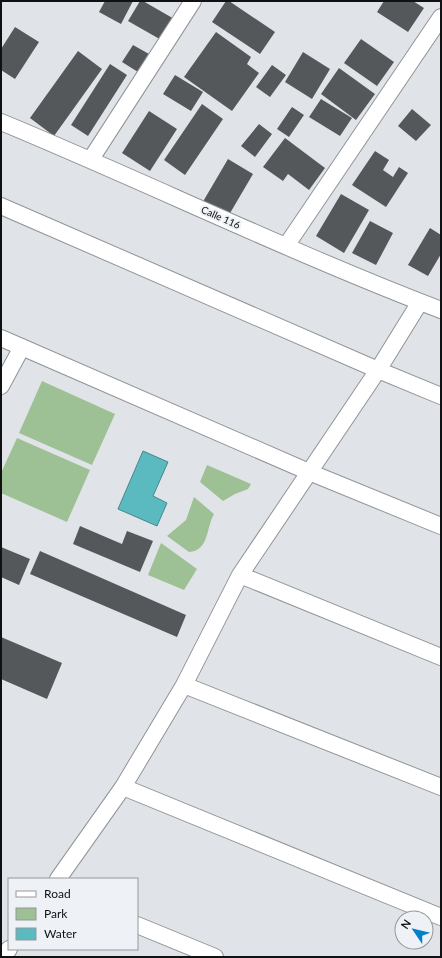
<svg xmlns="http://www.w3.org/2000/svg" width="442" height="958" font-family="Lato,sans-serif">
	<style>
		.green { fill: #9dc194 }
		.water { fill: #5bbac0; stroke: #44878c }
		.building { fill: #55585b }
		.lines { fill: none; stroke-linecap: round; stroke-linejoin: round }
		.minor-casing { stroke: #909497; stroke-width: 18 }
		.minor { stroke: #fff; stroke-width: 16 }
		.labels { text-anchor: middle; stroke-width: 4; stroke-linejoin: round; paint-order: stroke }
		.street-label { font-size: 10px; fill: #101113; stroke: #eef1f5 }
	</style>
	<rect width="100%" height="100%" fill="#e0e4e8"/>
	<path class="green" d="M42,381L115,414L92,465L19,433Z
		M17,438L90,470L67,522L1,493V473Z
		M207,465L251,484L248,489L235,494L223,501L200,482Z
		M194,497L214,514C206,528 209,551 189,552L167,536L186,520Z
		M161,543L197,569L184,590L148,575Z"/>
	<path class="water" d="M143,451L168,462L153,496L167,503L157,526L118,509Z"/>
	<path class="building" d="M105,1H133L121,24L99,12Z
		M140,1H143L176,20L163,41L128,21Z
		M226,1H229L275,32L260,54L212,22Z
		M384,1H413L424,8L408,32L377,12Z
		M15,27L39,42L15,79L1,70V49Z
		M216,32L251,57L247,64L259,73L232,111L184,77Z
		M361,39L394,62L377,86L344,63Z
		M133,45L149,54L138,72L122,62Z
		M78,51L102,69L54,136L30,118Z
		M303,52L330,69L312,99L285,82Z
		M110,64L127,75L88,136L71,125Z
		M272,65L286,75L270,97L256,87Z
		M339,68L375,94L356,120L321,94Z
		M175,75L203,92L191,111L163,94Z
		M321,99L352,118L340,136L309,117Z
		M202,104L223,119L185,175L164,160Z
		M292,107L304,115L289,137L277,129Z
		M412,109L431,125L416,141L398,126Z
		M149,111L177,129L150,171L122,153Z
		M259,124L272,134L255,157L241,146Z
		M285,138L325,168L309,190L288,174L283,181L263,167Z
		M375,151L389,160L383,170L393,177L399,167L408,173L386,207L352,185Z
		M228,159L253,174L226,220L201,205Z
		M341,194L369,210L344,253L316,236Z
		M370,221L393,233L376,265L352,253Z
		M430,228L441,235V254L428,276L408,265Z
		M80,526L122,544L127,531L153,541L140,572L73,544Z
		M1,547L30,559L19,585L1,577Z
		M40,551L186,615L177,637L30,574Z
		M1,637L62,663L47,699L1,679Z"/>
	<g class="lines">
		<defs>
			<path id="minor" d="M1,122C148,183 292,253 441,310
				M91,159L193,1
				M1,206L378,370L441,396
				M286,246L441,17
				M1,338L309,472L441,526
				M1,386L22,347
				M240,575L441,657
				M184,685L441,787
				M123,787L441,917
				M58,879L123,787L184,685L240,575L378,370L420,302
				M137,925L215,957
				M3,957L9,949"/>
		</defs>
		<use href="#minor" class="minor-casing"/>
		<use href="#minor" class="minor"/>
	</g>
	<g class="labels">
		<g class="street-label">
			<text transform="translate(221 217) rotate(24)" y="4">Calle 116</text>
		</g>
	</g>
	<rect width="442" height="958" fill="none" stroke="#101113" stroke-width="4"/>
	<rect x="8" y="878" width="130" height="72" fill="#eef1f5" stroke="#95979b"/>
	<rect x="16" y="891" width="20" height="6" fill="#ffffff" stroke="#95979b"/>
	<text x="44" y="898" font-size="12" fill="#101113">Road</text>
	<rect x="16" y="908" width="20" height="12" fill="#9dc194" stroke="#95979b"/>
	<text x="44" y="918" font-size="12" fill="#101113">Park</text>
	<rect x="16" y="928" width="20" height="12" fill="#5bbac0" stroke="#95979b"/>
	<text x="44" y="938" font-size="12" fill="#101113">Water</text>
	<g transform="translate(414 930) rotate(305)"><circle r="19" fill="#eef1f5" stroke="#95979b"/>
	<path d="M0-3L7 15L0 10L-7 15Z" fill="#0081c9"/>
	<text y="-6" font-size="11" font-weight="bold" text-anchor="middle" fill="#101113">N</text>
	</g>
</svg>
